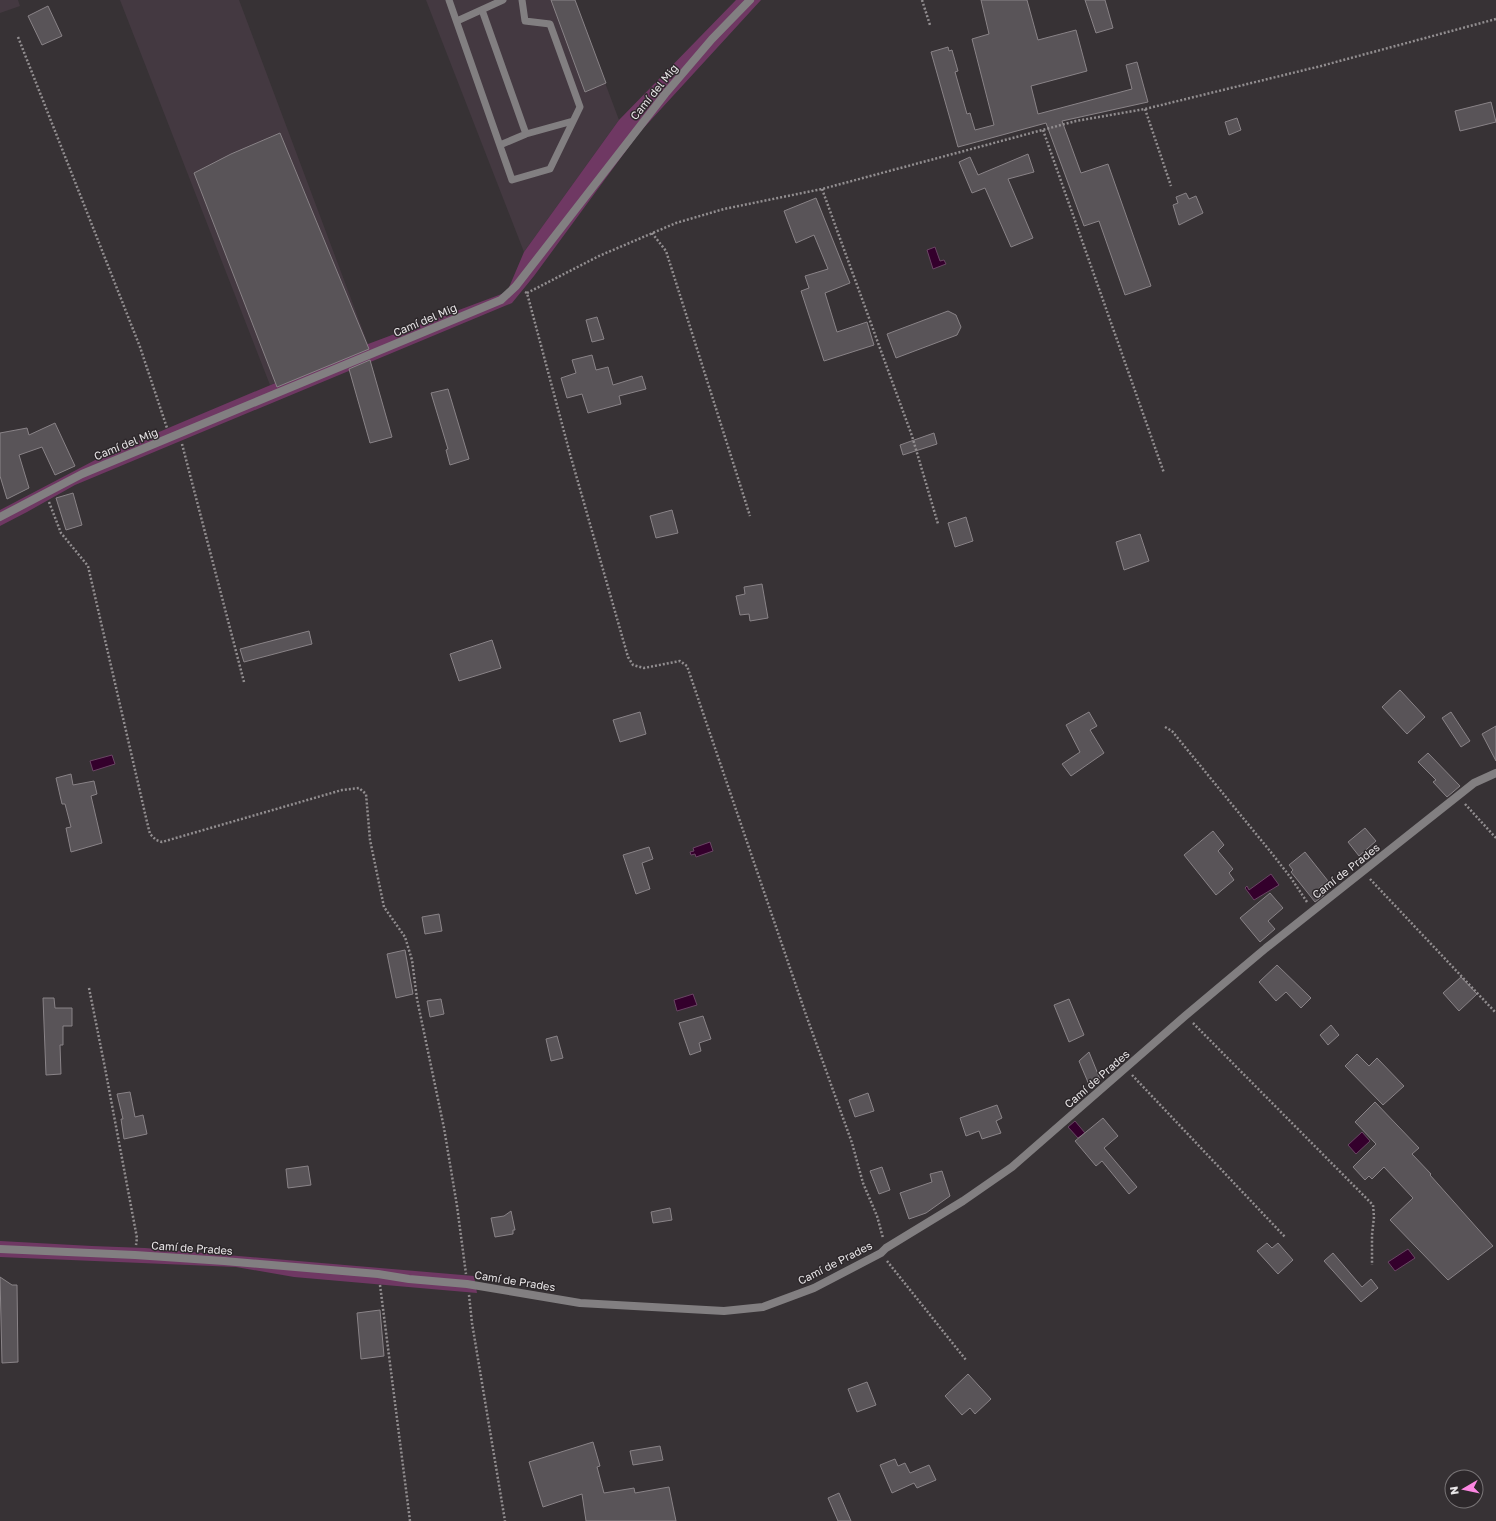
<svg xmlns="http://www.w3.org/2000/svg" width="1496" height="1521" font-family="'Golos Text',sans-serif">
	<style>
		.built { fill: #443941 }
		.green { fill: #6f3863 }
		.water { fill: #34002c; stroke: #6a4564 }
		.building { fill: #595458; stroke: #898387 }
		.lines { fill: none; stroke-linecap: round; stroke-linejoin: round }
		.path { stroke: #928e90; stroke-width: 2.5; stroke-dasharray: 2 2; stroke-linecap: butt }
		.service { stroke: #827f81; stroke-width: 7 }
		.minor { stroke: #827f81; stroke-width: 8 }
		.labels { text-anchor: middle; stroke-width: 3; stroke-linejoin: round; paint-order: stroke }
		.street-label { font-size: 11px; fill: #e8e5e7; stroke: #2d282b }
	</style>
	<rect width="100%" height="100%" fill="#373235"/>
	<path class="built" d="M0,0H18L20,6L0,13Z
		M120,0H239L368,344L270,385Z
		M426,0H574L619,120L524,252Z"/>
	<path class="green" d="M736,0H761L639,133L534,276L512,303L75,485L27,512L0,526V510L99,458L173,426L368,344L507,292L524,252L619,120Z
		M0,1241L92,1246L145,1248L474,1276L477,1293L294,1277L236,1267L0,1257Z"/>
	<path class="water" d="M935,247L940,261L944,260L946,264L933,269L927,250Z
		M112,755L115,764L93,771L90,761Z
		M710,842L713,851L696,857L695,854L691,855L690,852L694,851L693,848Z
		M1271,874L1279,885L1254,900L1245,888L1247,886L1249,890Z
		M693,994L697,1005L677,1011L674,1000Z
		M1075,1121L1085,1133L1078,1138L1068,1127Z
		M1362,1132L1370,1141L1356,1154L1348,1145Z
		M1408,1249L1415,1258L1395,1271L1388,1262Z"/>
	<path class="building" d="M551,0H575L606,83L585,92Z
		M981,0H1027L1038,40L1076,30L1087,71L1031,86L1038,114L1132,89L1126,65L1137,62L1148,102L1062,121L1081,173L1108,164L1151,286L1125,295L1099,221L1084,226L1046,123L958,147L931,52L948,47L949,51L952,50L958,71L955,72L967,114L970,113L975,130L994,125L972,39L989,34Z
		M1085,0H1105L1113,28L1096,33Z
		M48,6L62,36L42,45L28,16Z
		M1491,102L1496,122L1460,131L1455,111Z
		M1237,118L1241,130L1229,135L1225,122Z
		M280,133L369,349L277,387L194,173L231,154Z
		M1028,154L1034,172L1008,179L1033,238L1011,247L985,188L972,193L959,162L970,157L978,175Z
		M1186,193L1189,199L1196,196L1203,213L1179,225L1173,205L1178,203L1176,197Z
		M816,198L850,283L825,293L837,332L867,322L874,345L824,361L801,291L809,288L805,276L828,269L814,235L796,243L784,211Z
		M948,311L956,315L961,327L957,335L896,358L887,334Z
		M597,317L604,339L592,342L586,320Z
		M592,355L596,370L608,367L613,385L642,376L646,389L619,396L621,404L588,413L582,394L567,398L561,378L576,373L572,360Z
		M370,360L392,437L370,443L349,369Z
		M448,389L469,459L450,465L446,450L448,449L431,393Z
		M55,423L75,466L55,475L42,447L19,455L29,488L7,499L0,476V433L27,428L29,435Z
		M934,433L937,444L903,455L900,445Z
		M73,493L82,525L66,530L56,498Z
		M672,510L678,533L656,538L650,516Z
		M966,517L973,541L955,547L948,523Z
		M1140,534L1149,561L1124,570L1116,542Z
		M762,584L768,618L750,621L749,614L740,615L736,596L745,594L744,587Z
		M309,631L312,644L244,662L240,649Z
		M492,640L501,668L459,681L450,654Z
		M1400,690L1425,717L1407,734L1382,707Z
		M640,712L646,734L620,742L613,720Z
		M1089,712L1097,726L1090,730L1104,753L1071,776L1062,764L1080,752L1066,725Z
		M1451,712L1470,741L1461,747L1442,718Z
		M1496,726V761L1482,734Z
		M1428,753L1460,786L1447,797L1433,782L1436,780L1418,762Z
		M71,774L73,785L94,781L97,794L91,796L102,843L71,852L66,828L71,827L65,804H62L56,778Z
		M1365,828L1376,841L1359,856L1348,842Z
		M1213,831L1224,845L1218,851L1233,869L1229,873L1234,880L1216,895L1184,855Z
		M649,847L653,859L642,863L650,889L636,894L623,855Z
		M1305,852L1328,881L1319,888L1324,895L1315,902L1291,872L1293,870L1289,865Z
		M1270,893L1283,908L1268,921L1275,929L1260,942L1240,918Z
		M439,914L442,931L425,934L422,917Z
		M405,950L413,994L396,998L387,954Z
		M1277,965L1311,998L1301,1008L1286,992L1276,1001L1259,982Z
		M1461,977L1477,994L1459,1011L1443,993Z
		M43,998H54L55,1008H72V1026H63V1045H60L61,1074L46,1075Z
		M441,999L444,1014L430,1017L427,1001Z
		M1069,999L1084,1035L1069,1042L1054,1005Z
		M703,1016L711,1039L699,1043L701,1051L690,1055L679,1023Z
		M1331,1025L1339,1035L1328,1045L1320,1035Z
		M557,1036L563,1058L551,1061L546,1039Z
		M1089,1052L1100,1079L1090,1087L1079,1061Z
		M1357,1054L1369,1066L1377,1058L1404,1086L1383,1105L1345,1066Z
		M130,1092L135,1117L143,1115L147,1134L124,1139L121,1119H123L117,1094Z
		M868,1093L874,1111L855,1117L849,1100Z
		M1375,1102L1419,1148L1412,1154L1431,1174L1430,1175L1493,1246L1448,1280L1390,1220L1413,1198L1384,1167L1372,1179L1369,1176L1365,1180L1353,1167L1376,1144L1355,1122Z
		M997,1105L1002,1118L996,1121L1001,1133L982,1139L979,1131L966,1136L960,1118Z
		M1103,1118L1118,1136L1104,1148L1137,1187L1129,1194L1102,1161L1096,1166L1075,1141Z
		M308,1166L311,1185L288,1188L286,1169Z
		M882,1167L890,1190L879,1194L870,1171Z
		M942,1171L950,1196L926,1213L909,1219L900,1193L932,1182L930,1174Z
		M670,1208L672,1220L653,1223L651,1212Z
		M511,1211L515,1230H513V1234L495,1237L491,1218L504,1216Z
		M1267,1243L1272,1248L1278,1243L1293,1260L1278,1274L1257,1251Z
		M1333,1253L1362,1287L1371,1279L1378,1288L1361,1302L1324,1261Z
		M0,1277L12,1285H17L18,1362L2,1363Z
		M380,1310L384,1356L361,1359L357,1313Z
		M968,1374L991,1399L975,1414L970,1408L962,1415L945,1396Z
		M867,1382L876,1405L857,1412L848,1389Z
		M593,1442L600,1466L597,1467L604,1493L634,1488L635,1493L669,1487L676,1521H586L582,1494L543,1507L529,1462Z
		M660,1446L663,1460L633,1465L630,1451Z
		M895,1459L898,1466L905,1463L910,1473L929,1465L936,1480L917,1488L914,1483L892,1493L880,1465Z
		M839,1493L851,1521H838L828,1498Z"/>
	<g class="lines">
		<path class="path" d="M922,0L930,25
			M18,37L140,347L167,428
			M1145,109L1171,186
			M1043,130L1164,473
			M822,189L912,436L938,524
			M652,233L666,251L750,516
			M525,292L527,293L570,454L628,657L633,665L644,668L680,661L687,666L805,1012L852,1143L863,1183L877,1216L883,1238
			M527,293L599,256L676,223L724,209L822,189L1076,121L1145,109L1321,66L1496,19
			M182,444L244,682
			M49,502L61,533L88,566L147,822L150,834L156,840L162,842L342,790L359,788L366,794L370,840L384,907L405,937L412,960L417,999L444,1128L457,1206L466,1274
			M1165,727L1172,731L1270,851L1291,878L1307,902
			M1465,804L1496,838
			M1370,879L1496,1013
			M89,988L105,1068L137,1238L136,1245
			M1193,1023L1373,1205L1374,1217L1372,1235V1265
			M1132,1075L1285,1237
			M887,1261L966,1360
			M380,1285L410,1521
			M469,1295L472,1323L505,1521"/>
		<path class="service" d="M449,0L512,180L550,169L580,107L550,24L525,21L522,0
			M482,10L526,134
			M457,21L503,0
			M500,145L526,134L573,121"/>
		<path class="minor" d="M0,517L82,474L501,300L516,286L665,94L712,39L750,0
			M0,1249L135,1255L224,1261L378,1274L409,1279L467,1284L580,1303L724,1311L763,1307L814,1288L881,1253L886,1248L963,1201L1012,1167L1185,1016L1266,948L1474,783L1496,773"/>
	</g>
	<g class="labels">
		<g class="street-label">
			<text transform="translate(654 92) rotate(-51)" y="4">Camí del Mig</text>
			<text transform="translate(425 320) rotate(-23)" y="4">Camí del Mig</text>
			<text transform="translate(126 444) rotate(-22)" y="4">Camí del Mig</text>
			<text transform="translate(1346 871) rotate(-38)" y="4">Camí de Prades</text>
			<text transform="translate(1097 1079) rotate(-41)" y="4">Camí de Prades</text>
			<text transform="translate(192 1248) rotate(4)" y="4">Camí de Prades</text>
			<text transform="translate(835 1263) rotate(-27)" y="4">Camí de Prades</text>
			<text transform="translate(515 1281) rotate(9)" y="4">Camí de Prades</text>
		</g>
	</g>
	<g transform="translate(1464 1489) rotate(261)"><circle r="19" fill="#2d282b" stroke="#787476"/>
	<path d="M0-3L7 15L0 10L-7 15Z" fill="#fd86e2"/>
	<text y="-6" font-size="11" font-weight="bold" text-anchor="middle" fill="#e8e5e7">N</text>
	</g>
</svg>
